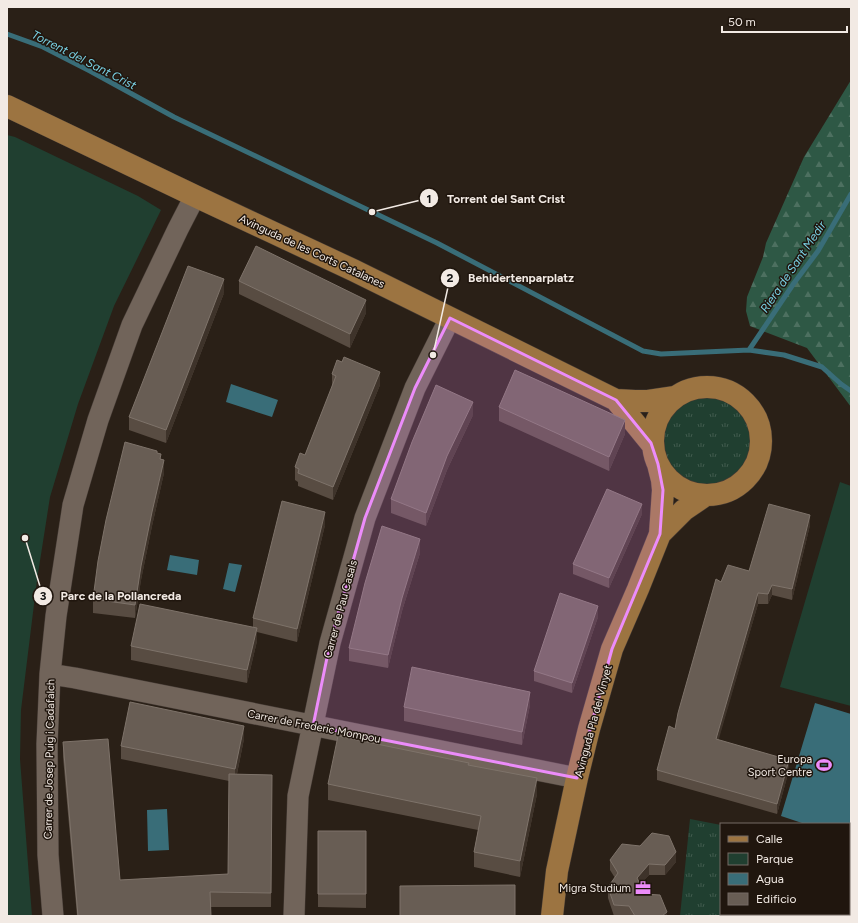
<svg xmlns="http://www.w3.org/2000/svg" width="858" height="923" font-family="Figtree,sans-serif">
	<style>
		.grass { fill: url(#grass-tufts) }
		.forest { fill: url(#forest-firs) }
		.green { fill: #203f30 }
		.water { fill: #396d78 }
		.lines { fill: none; stroke-linecap: round; stroke-linejoin: round }
		.stream { stroke: #396d78; stroke-width: 5 }
		.minor-casing { stroke: #443a34; stroke-width: 22 }
		.major-casing { stroke: #443a34; stroke-width: 23 }
		.minor { stroke: #71645a; stroke-width: 21 }
		.major { stroke: #9c7441; stroke-width: 22 }
		.wall { fill: #584c42 }
		.shaded-wall { fill: #3e332a }
		.building { fill: #685d54; stroke: #7e736a }
		.marked { fill: #ec8cfa; fill-opacity: 0.2; stroke: #ec8cfa; stroke-width: 3; stroke-linejoin: round }
		.labels { text-anchor: middle; stroke-width: 3; stroke-linejoin: round; paint-order: stroke }
		.street-label { font-size: 11px; fill: #f2eae4; stroke: #20160e }
		.poi-label { font-size: 11px; fill: #f2eae4; stroke: #20160e; text-anchor: end }
		.water-label { font-size: 12px; font-style: italic; fill: #79d1e4; stroke: #20160e }
		.leader { fill: none; stroke: #f2eae4; stroke-width: 1.5 }
		.callout-dot { fill: #f2eae4; stroke: #20160e; stroke-width: 1.5 }
		.mark-label { font-size: 12px; text-anchor: middle; font-weight: bold; fill: #111 }
		.callout-label { font-size: 12px; text-anchor: middle; font-weight: bold; fill: #f2eae4; stroke: #20160e; stroke-width: 3; stroke-linejoin: round; paint-order: stroke }
	</style>
	<defs>
		<pattern id="grass-tufts" width="24" height="20" patternUnits="userSpaceOnUse"><rect width="24" height="20" fill="#203f30"/><path d="M3 7l-1-3M5 7V3M7 7l1-3M15 17l-1-3M17 17v-4M19 17l1-3" fill="none" stroke="#415b4e"/></pattern>
		<pattern id="forest-firs" width="22" height="20" patternUnits="userSpaceOnUse"><rect width="22" height="20" fill="#2e5845"/><path d="M5 1l3.5 6h-7zM16 11l3.5 6h-7z" fill="#4d7060"/></pattern>
	</defs>
	<rect width="100%" height="100%" fill="#2a2017"/>
	<path class="grass" d="M664 441a45 45 0 1 1 90 0a45 45 0 1 1-90 0Z
		M690,819L721,825V914H849V848L851,849V916H680Z"/>
	<path class="forest" d="M851,80V407L807,348L750,326L746,311L747,297L763,257L766,243L804,157Z"/>
	<path class="green" d="M7,135L15,137L138,196L161,210L114,306L78,404L50,497L37,580L21,710L20,759L32,916H7Z
		M840,482L851,486V706L780,687Z"/>
	<path class="water" d="M231,384L278,400L272,417L226,402Z
		M170,555L199,560L197,575L167,570Z
		M229,563L242,565L235,592L223,589Z
		M815,703L851,714V838H849V824H805L781,816Z
		M167,809L169,850L148,851L147,810Z"/>
	<g class="lines">
		<path class="stream" d="M7,34L43,47L90,71L174,117L437,243L643,351L661,354L749,350L784,355L822,367L841,384L851,391
			M749,350L794,283L818,251L851,194"/>
		<defs>
			<path id="minor" d="M50,674L75,678L577,778
				M53,916L48,855L47,744L50,674L56,616L73,505L98,420L132,325L178,229L195,196
				M294,916L298,796L330,643L365,518L415,388L450,318"/>
			<path id="major" d="M7,106L195,196L353,270L616,400L635,401H648L675,397
				M653 441a54 54 0 1 1 108 0a54 54 0 1 1-108 0Z
				M616,400L651,443
				M660,534L684,510L706,495
				M552,916L557,871L577,778L589,729L612,649L638,589L660,534L663,490L662,480L658,464"/>
		</defs>
		<use href="#minor" class="minor-casing"/>
		<use href="#major" class="major-casing"/>
		<use href="#minor" class="minor"/>
		<use href="#major" class="major"/>
	</g>
	<path class="wall" d="M239,281L366,313L350,348L239,294Z
		M224,293L166,443L129,430V417Z
		M332,374L380,385L333,500L298,486V482L295,480V467L305,455L332,387Z
		M499,407L625,434L609,471L499,421Z
		M473,415L447,470L426,526L391,513V499Z
		M157,454L161,459L164,473L152,526L141,580L135,618L93,613V599Z
		M642,514L609,588L573,574V564Z
		M325,525L297,642L257,632V641L247,683L131,660V646L253,627V618Z
		M810,525L792,600L772,595L768,604H758L718,740L789,770L777,814L657,780V770L675,729L721,582L749,571Z
		M420,553L402,611L388,668L349,661V648Z
		M598,617L572,693L534,681V671Z
		M530,705L522,745L404,721V707Z
		M244,739L237,774L272,775L271,907H211V916H77L63,757V742L120,880L228,874L229,781L121,759V746Z
		M469,765L537,794L520,877L474,867V852L478,830L328,800V784Z
		M318,831H366V908L318,907Z
		M640,846L676,862L665,875H649L640,884L645,894L667,916H614L608,898V887L615,878L610,870V860Z"/>
	<path class="shaded-wall" d="M224,279V293L166,443V430Z
		M366,300V313L350,348V334Z
		M380,372V385L333,500V487Z
		M473,402V415L447,470L426,526V513L447,456Z
		M625,420V434L609,471V457Z
		M164,460V473L152,526L141,580L135,618V605L141,566L152,512Z
		M642,504V514L609,588V578Z
		M325,512V525L297,642V629Z
		M810,515V525L792,600V589Z
		M420,539V553L402,611L388,668V655L402,598Z
		M772,585V595L768,604V594Z
		M758,593V604L716,749V739Z
		M598,606V617L572,693V683Z
		M257,628V641L247,683V670Z
		M530,692V705L522,745V732Z
		M244,726V739L235,783V769Z
		M789,760V770L777,814V804Z
		M537,778V794L520,877V861Z
		M676,852V862L665,875V865Z
		M649,864V875L637,888V878Z
		M667,912V916H662Z"/>
	<path class="building" d="M256,246L366,300L350,334L239,281Z
		M188,266L224,279L166,430L129,417Z
		M344,357L380,372L333,487L298,473L299,469L295,467L300,453L305,455L336,376L332,374L337,360L342,362Z
		M515,370L625,420L609,457L499,407Z
		M436,385L473,402L447,456L426,513L391,499L412,442Z
		M125,442L157,451V453L161,454L160,459L164,460L152,512L141,566L135,605L93,599L98,561L106,520Z
		M607,489L642,504L609,578L573,564Z
		M282,501L325,512L297,629L253,618Z
		M769,504L810,515L792,589L772,585L768,594L758,593L716,739L789,760L777,804L657,770L669,726L675,729L678,713L716,579L721,582L728,565L749,571Z
		M382,526L420,539L402,598L388,655L349,648L365,583Z
		M560,593L598,606L572,683L534,671Z
		M140,604L257,628L247,670L131,646Z
		M412,667L530,692L522,732L404,707Z
		M130,702L244,726L235,769L121,746Z
		M338,736L469,763L468,765L537,778L520,861L474,852L481,816L328,784Z
		M108,739L120,880L228,874L229,774L272,775L271,893L210,892L211,916H78L63,742Z
		M318,831H366V894H318Z
		M652,833L669,836L676,852L665,865L649,864L637,878L645,894L660,895L667,912L662,916H635L629,906L614,905L608,887L618,873L610,860L622,844L640,846Z
		M515,885V916H400V886Z"/>
	<path class="marked" d="M450,318L616,400L651,443L658,464L663,490L660,534L612,649L577,778L313,726L330,643L365,518L415,388Z"/>
	<defs>
		<symbol id="stadium-bare" viewBox="-9 -9 18 18"><path d="M0-5a6.5 5 0 1 0 0 10a6.5 5 0 1 0 0-10ZM-3.5-1.8h7v3.6h-7Z" fill="#ec8cfa" stroke="#20160e" stroke-width="2.5" paint-order="stroke"/></symbol>
		<symbol id="office-bare" viewBox="-9 -9 18 18"><path d="M-6-3h4V-5.5h4V-3h4V5H-6ZM-1-4.5V-3h2v-1.5ZM-6 0V1H6V0Z" fill="#ec8cfa" stroke="#20160e" stroke-width="2.5" paint-order="stroke"/></symbol>
	</defs>
	<g fill-rule="evenodd">
		<use href="#stadium-bare" x="813" y="754" width="22" height="22"/>
		<use href="#office-bare" x="632" y="877" width="22" height="22"/>
	</g>
	<g class="labels">
		<g class="street-label">
			<text transform="translate(312 251) rotate(25)" y="4">Avinguda de les Corts Catalanes</text>
			<text transform="translate(340 609) rotate(-75)" y="4">Carrer de Pau Casals</text>
			<text transform="translate(593 721) rotate(-75)" y="4">Avinguda Pla del Vinyet</text>
			<text transform="translate(314 726) rotate(11)" y="4">Carrer de Frederic Mompou</text>
			<text transform="translate(49 759) rotate(-89)" y="4">Carrer de Josep Puig i Cadafalch</text>
		</g>
		<g class="poi-label">
			<text x="812" y="763">Europa<tspan x="812" dy="13">Sport Centre</tspan></text>
			<text x="631" y="892">Migra Studium</text>
		</g>
		<g class="water-label">
			<text transform="translate(84 60) rotate(27)" y="4">Torrent del Sant Crist</text>
			<text transform="translate(793 267) rotate(-56)" y="4">Riera de Sant Medir</text>
		</g>
	</g>
	<path class="leader" d="M372 212L429 198M433 355L450 278M25 538L43 596"/>
	<g class="callout-dot">
		<circle cx="372" cy="212" r="4"/>
		<circle cx="433" cy="355" r="4"/>
		<circle cx="25" cy="538" r="4"/>
		<circle cx="429" cy="198" r="10"/>
		<circle cx="450" cy="278" r="10"/>
		<circle cx="43" cy="596" r="10"/>
	</g>
	<g class="mark-label">
		<text x="429" y="203">1</text>
		<text x="450" y="282">2</text>
		<text x="43" y="600">3</text>
	</g>
	<g class="callout-label">
		<text x="506" y="203">Torrent del Sant Crist</text>
		<text x="521" y="282">Behidertenparplatz</text>
		<text x="121" y="600">Parc de la Pollancreda</text>
	</g>
	<rect width="858" height="923" fill="none" stroke="#f2eae4" stroke-width="16"/>
	<rect x="720" y="823" width="130" height="92" fill="#20160e" stroke="#746b64"/>
	<rect x="728" y="836" width="20" height="6" fill="#9c7441" stroke="#746b64"/>
	<text x="756" y="843" font-size="12" fill="#f2eae4">Calle</text>
	<rect x="728" y="853" width="20" height="12" fill="#203f30" stroke="#746b64"/>
	<text x="756" y="863" font-size="12" fill="#f2eae4">Parque</text>
	<rect x="728" y="873" width="20" height="12" fill="#396d78" stroke="#746b64"/>
	<text x="756" y="883" font-size="12" fill="#f2eae4">Agua</text>
	<rect x="728" y="893" width="20" height="12" fill="#685d54" stroke="#746b64"/>
	<text x="756" y="903" font-size="12" fill="#f2eae4">Edificio</text>
	<path d="M722 26v6h125v-6" fill="none" stroke="#f2eae4" stroke-width="2"/>
	<text x="728" y="26" font-size="12" fill="#f2eae4" stroke="#20160e" stroke-width="3" paint-order="stroke">50 m</text>
</svg>
